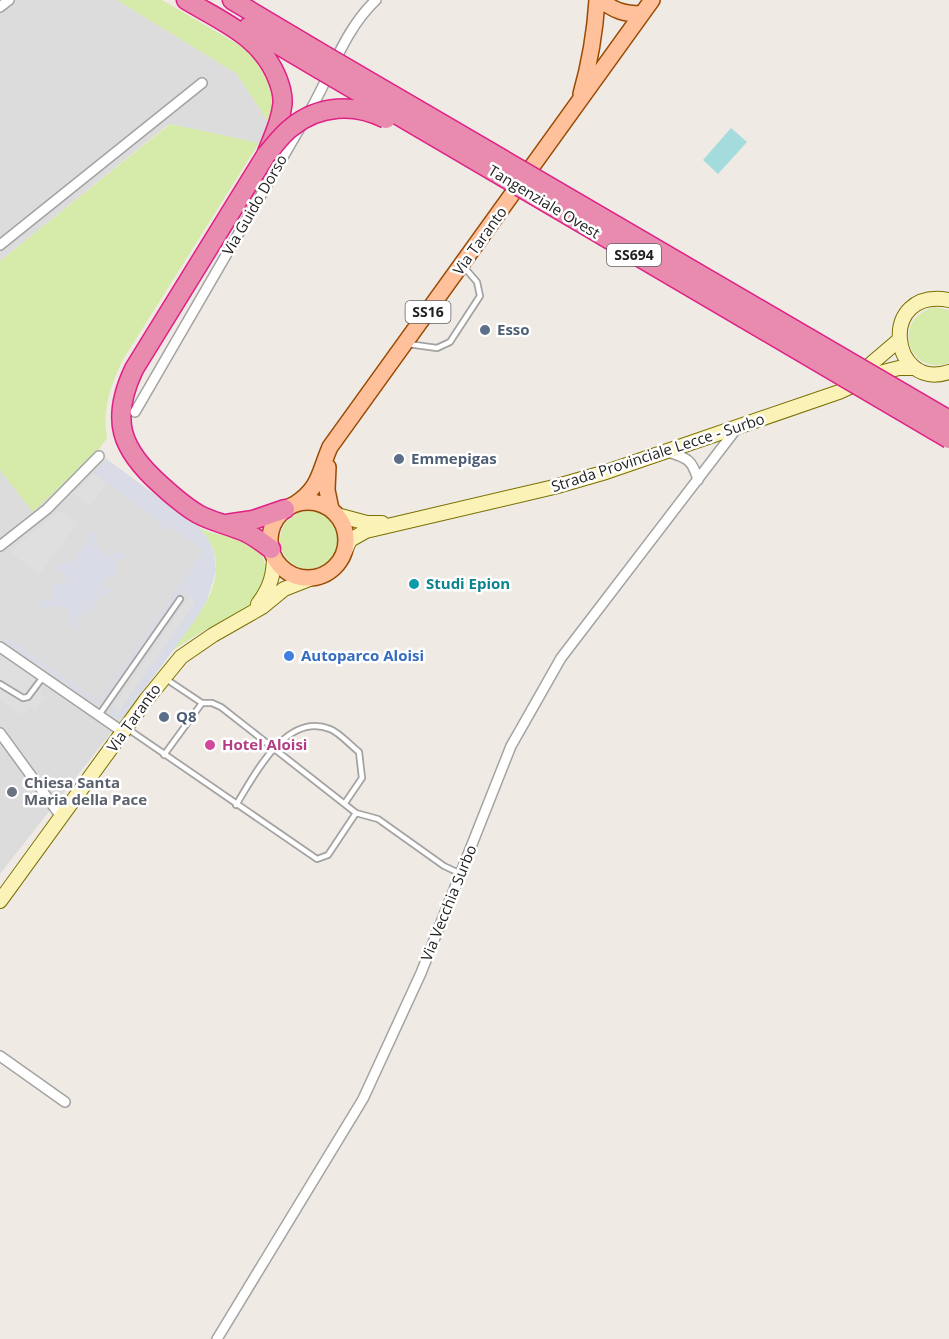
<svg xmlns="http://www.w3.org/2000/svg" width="949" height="1339" font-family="'Open Sans',sans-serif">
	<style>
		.residential { fill: #dddcdc }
		.grass { fill: #d6ebaa }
		.parking { fill: #dfdfdf }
		.plaza { fill: #d9dbe6 }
		.water { fill: #a4dcde }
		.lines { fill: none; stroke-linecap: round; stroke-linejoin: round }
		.lane-casing { stroke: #a3a3a3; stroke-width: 8 }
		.street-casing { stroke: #a3a3a3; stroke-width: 12 }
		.secondary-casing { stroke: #797002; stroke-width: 16 }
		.primary-casing { stroke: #9a4a00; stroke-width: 18 }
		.highway-casing { stroke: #df2186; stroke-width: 21 }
		.lane { stroke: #fff; stroke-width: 4.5 }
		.street { stroke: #fff; stroke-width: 9 }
		.secondary { stroke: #fbf2b8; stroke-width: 14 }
		.primary { stroke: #fec19c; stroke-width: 15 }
		.highway { stroke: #e98bae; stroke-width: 18 }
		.highway-bridge-casing { stroke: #df2186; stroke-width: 21; stroke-linecap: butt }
		.highway-bridge { stroke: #e98bae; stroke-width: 18 }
		.service-dot { fill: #5c6f8a; stroke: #fff; stroke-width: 2 }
		.culture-dot { fill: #0f9aa8; stroke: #fff; stroke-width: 2 }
		.shop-dot { fill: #3f7fe0; stroke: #fff; stroke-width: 2 }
		.hotel-dot { fill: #d1479c; stroke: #fff; stroke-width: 2 }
		.worship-dot { fill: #6b7280; stroke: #fff; stroke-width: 2 }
		.labels { text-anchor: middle; stroke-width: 5; stroke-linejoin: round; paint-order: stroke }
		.shield { fill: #fff; stroke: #626262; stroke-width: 1.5 }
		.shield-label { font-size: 14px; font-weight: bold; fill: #1f1f1f }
		.street-label { font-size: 15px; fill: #1f1f1f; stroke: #fff }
		.service-label { font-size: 15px; font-weight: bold; fill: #4e5e75; stroke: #fff; text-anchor: start }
		.culture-label { font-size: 15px; font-weight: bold; fill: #0d838f; stroke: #fff; text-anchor: start }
		.shop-label { font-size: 15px; font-weight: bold; fill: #366cbe; stroke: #fff; text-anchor: start }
		.hotel-label { font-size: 15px; font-weight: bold; fill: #b23c85; stroke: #fff; text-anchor: start }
		.worship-label { font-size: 15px; font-weight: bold; fill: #5b616d; stroke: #fff; text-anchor: start }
	</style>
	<rect width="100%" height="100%" fill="#f0eae5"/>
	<path class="residential" d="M0,0H117L237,74L269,123L259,143L169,124L0,261Z
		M97,452L200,528L209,541L196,619L125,715L0,874V470L33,511Z"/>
	<path class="grass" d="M117,0H162L243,47L261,63L271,80L274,101L269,123L237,74Z
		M170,124L259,143L124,358C111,384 102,408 107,438L97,452L33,512L0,470V261Z
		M935,307L949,310V363C908,377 890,318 935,307Z
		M280 540a29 29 0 1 1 58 0a29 29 0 1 1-58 0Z
		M200,528L212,533L235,537L260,549L268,574L256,600L248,607L203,631L170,652C191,625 225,590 214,552C212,543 205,535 200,528Z"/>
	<path class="parking" d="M94,474L107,483L90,506L73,493Z
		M59,511L77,523L40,574L9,552Z
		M189,597L196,601L119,712L112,707Z
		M0,655L44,685L40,692L46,697L36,711L29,707L23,715L0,699Z"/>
	<path class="plaza" d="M106,459L200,528L209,541L214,552L216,571L207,600L196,619L125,715L118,719L112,715V707L119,712L196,602L181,591L98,705L6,643L9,639L98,701L204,551L170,527L167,530L159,524L160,521L94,474Z
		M88,528L96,534L97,548L108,555L120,551L128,556L119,559L115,565L117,571L115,577H105L101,583L103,589L112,588L107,596H100L88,614L83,611L78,618L79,631L71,626L70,612L61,605L45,608L37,602L53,599L54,596L52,593L53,586L57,583H64L66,580L63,570L55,572L61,563L74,560L90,538Z"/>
	<path class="water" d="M731,128L747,142L718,174L703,160Z"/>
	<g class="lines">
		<defs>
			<path id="lane" d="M408,344L437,348L450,342L480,296L477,282L464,267
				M166,679L202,703H212L221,707L356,813L378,819L444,866L461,874
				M0,684L23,698L28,697L43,677
				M99,715L180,599
				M128,729L317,859L328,855L356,813
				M164,755L202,703
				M236,805C254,776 286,711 330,729C340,733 350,745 359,752L362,778L345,803"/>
			<path id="street" d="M0,7L9,0
				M308,114C331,76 343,31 376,0
				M0,245L202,83
				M135,412L301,126
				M668,452C687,458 692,459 698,480
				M0,546L47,509L99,456
				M0,647L123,732
				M0,733L62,818
				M0,1056L65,1102
				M217,1339L363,1099L421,973L511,746L561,658L737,428"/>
			<path id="secondary" d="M949,300C877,287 890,392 949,372
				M858,375L899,340
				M337,515L367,523H382
				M345,551L350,540L366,531L554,487L606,472L839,392L883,372L899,368H915
				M258,604C270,588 274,575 274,556
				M0,901L146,700L181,657L213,635L262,607L284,589L312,578"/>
			<path id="primary" d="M601,0C614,11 625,14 641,14
				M581,94C590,62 595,33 597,0
				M328,467L327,490L331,509
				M270 540a38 38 0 1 1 76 0a38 38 0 1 1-76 0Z
				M295,504C320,488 319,472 330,447L652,0"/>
			<path id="highway" d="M186,0C223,22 262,37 278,80C281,88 284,98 282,107C280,124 272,139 266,155L134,369C110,420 120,449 162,486C173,496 184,506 198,514C212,522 229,525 245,532C254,536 263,543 271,549
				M232,0L326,56
				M248,27L319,69
				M226,524L253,520L285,509"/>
		</defs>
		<use href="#lane" class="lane-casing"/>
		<use href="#street" class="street-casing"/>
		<use href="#secondary" class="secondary-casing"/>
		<use href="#primary" class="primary-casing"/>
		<use href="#highway" class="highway-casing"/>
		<use href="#lane" class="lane"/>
		<use href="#street" class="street"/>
		<use href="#secondary" class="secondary"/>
		<use href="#primary" class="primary"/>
		<use href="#highway" class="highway"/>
		<defs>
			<path id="highway-bridge" d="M326,56L949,420
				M319,69L949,439
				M266,155C274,146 282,134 292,127C319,105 355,103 386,119"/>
		</defs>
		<use href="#highway-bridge" class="highway-bridge-casing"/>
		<use href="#highway-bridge" class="highway-bridge"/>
	</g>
	<g class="service-dot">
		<circle cx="485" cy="330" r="6"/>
		<circle cx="399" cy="459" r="6"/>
		<circle cx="164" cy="717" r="6"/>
	</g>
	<circle class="culture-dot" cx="414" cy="584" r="6"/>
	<circle class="shop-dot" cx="289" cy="656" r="6"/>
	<circle class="hotel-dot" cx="210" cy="745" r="6"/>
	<circle class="worship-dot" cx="12" cy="792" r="6"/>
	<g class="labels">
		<g class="shield">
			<rect x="607" y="244" width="54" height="22" rx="4.5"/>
			<rect x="405.5" y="301" width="45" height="22" rx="4.5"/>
		</g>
		<g class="shield-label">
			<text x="634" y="260">SS694</text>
			<text x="428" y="317">SS16</text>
		</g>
		<g class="street-label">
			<text transform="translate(544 202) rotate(31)" y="5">Tangenziale Ovest</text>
			<text transform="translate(255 205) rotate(-60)" y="5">Via Guido Dorso</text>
			<text transform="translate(480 241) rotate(-54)" y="5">Via Taranto</text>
			<text transform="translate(658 453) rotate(-18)" y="5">Strada Provinciale Lecce - Surbo</text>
			<text transform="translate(134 718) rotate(-54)" y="5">Via Taranto</text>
			<text transform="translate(449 903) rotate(-68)" y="5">Via Vecchia Surbo</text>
		</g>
		<g class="service-label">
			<text x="497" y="335">Esso</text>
			<text x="411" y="464">Emmepigas</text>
			<text x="176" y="722">Q8</text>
		</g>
		<g class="culture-label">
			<text x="426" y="589">Studi Epion</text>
		</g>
		<g class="shop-label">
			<text x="301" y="661">Autoparco Aloisi</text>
		</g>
		<g class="hotel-label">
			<text x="222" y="750">Hotel Aloisi</text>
		</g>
		<g class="worship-label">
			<text x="24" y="788">Chiesa Santa<tspan x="24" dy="17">Maria della Pace</tspan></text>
		</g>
	</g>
</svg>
